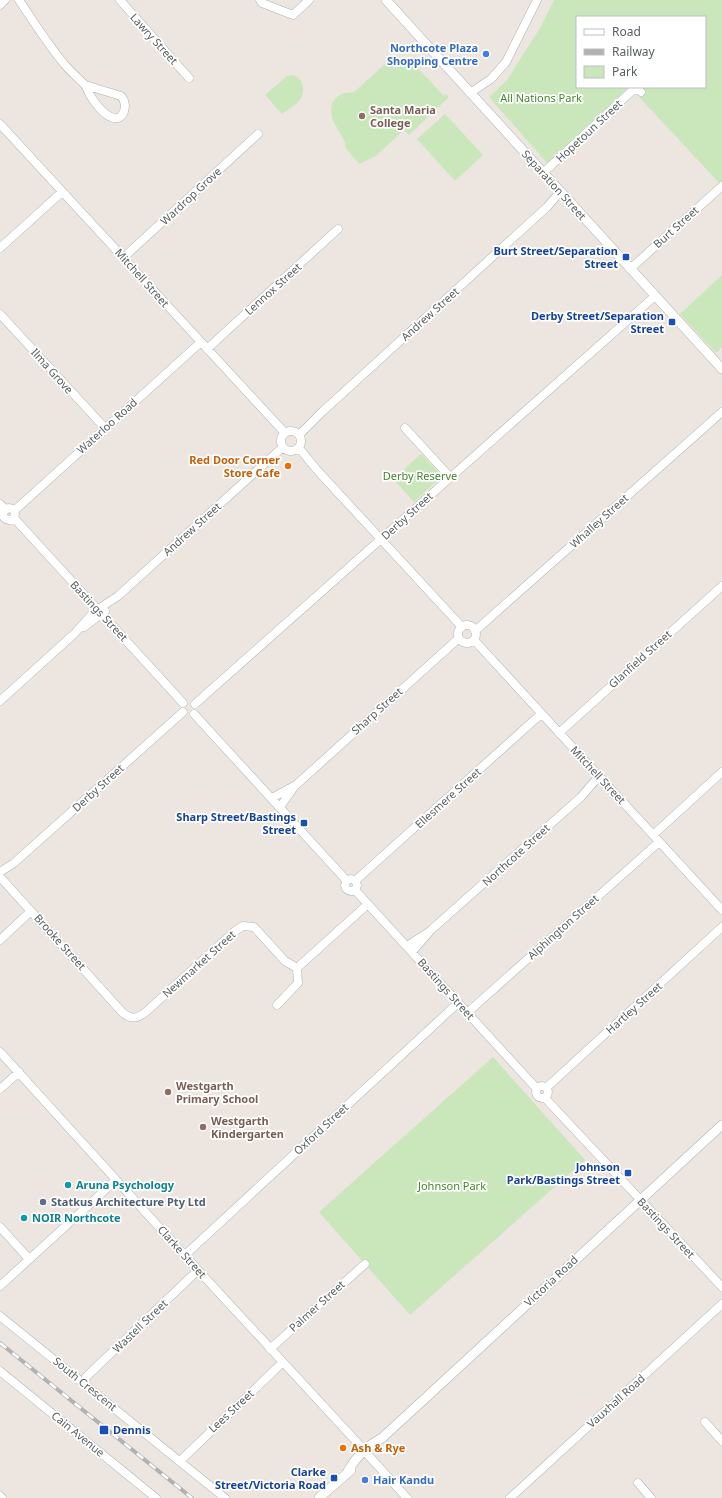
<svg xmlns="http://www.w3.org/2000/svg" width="722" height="1498" font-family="'Noto Sans',sans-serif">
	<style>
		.green { fill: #c9e7ba }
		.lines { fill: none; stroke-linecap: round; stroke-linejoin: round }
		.minor-casing { stroke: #acb2b4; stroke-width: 9 }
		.tertiary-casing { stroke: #acb2b4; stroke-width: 10 }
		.minor { stroke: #fff; stroke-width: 8 }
		.tertiary { stroke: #fff; stroke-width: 9 }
		.rail-casing { stroke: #b0b1b2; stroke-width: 4 }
		.rail { stroke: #fff; stroke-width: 2.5; stroke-dasharray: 8; stroke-linecap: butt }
		.shop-dot { fill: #3f7fe0; stroke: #fff; stroke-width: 1.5 }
		.education-dot { fill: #8d6e63; stroke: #fff; stroke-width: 1.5 }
		.transit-dot { fill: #1a4fb4; stroke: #fff; stroke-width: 1.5 }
		.food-dot { fill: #e8710a; stroke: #fff; stroke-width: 1.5 }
		.culture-dot { fill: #0f9aa8; stroke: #fff; stroke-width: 1.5 }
		.service-dot { fill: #5c6f8a; stroke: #fff; stroke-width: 1.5 }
		.labels { text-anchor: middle; stroke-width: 3.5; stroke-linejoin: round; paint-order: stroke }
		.street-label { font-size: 11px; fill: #596062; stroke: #fff }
		.shop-label { font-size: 11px; font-weight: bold; fill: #366cbe; stroke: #fff; text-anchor: end }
		.park-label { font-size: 11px; fill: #46842e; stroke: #fff }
		.education-label { font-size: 11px; font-weight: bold; fill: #785e54; stroke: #fff; text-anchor: start }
		.transit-label { font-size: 11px; font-weight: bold; fill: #164399; stroke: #fff; text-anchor: end }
		.food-label { font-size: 11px; font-weight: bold; fill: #c56008; stroke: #fff; text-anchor: end }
		.culture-label { font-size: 11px; font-weight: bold; fill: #0d838f; stroke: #fff; text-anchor: start }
		.service-label { font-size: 11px; font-weight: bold; fill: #4e5e75; stroke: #fff; text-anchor: start }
	</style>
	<rect width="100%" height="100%" fill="#ede6e0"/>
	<path class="green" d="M554,0H722V186L639,97L644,92L639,87H705V17H577V87H629L547,163L489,97L507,80L540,28Z
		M393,57H398L404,61L413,63L444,96L446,94L449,97L409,135L404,130L376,156L359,164L345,147V142L332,119L331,109L332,103L338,96L344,93L354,92Z
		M292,75C305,77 306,94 298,102C293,107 287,110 282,114L265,95L287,76Z
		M445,114L483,155L455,181L417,139Z
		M722,275V347L716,353L680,314Z
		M421,454L442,476L414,502L393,479Z
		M493,1057L585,1160L410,1315L319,1212Z"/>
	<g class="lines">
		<defs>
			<path id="minor" d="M19,0C34,22 48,45 65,65C71,72 78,78 84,84C87,87 88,92 90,95C94,102 103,114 111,117C124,123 129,104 121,96L85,85
				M120,0L189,78
				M260,0L262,3L293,15L309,0
				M0,5L5,0
				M470,93L491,79L506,62L537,0
				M0,124L285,433
				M543,173L635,88L641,92
				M0,248L62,192
				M123,258L258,134
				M630,269L722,186
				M0,314L105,428
				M207,349L338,229
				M405,428L450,477
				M281 441a10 10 0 1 1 20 0a10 10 0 1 1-20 0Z
				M299,435L322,412L547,207L560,192
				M299,448L317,470L462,627
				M0,504L6,510
				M3 514a6 6 0 1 1 12 0a6 6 0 1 1-12 0Z
				M14,511L201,342
				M14,518L183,703
				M458 634a9 9 0 1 1 18 0a9 9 0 1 1-18 0Z
				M84,627L105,611
				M475,631L722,412
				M474,640L722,910
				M0,701L75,633L94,612L118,596L283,447
				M195,704L655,296
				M194,714L347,881
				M559,733L722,586
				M272,798L296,785L459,638
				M280,807L294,787
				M653,835L722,772
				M0,872L14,863L183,712
				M0,877L122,1012C132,1021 139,1018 148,1010L235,931L243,926L254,927L285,961L297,968
				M345 885a6 6 0 1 1 12 0a6 6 0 1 1-12 0Z
				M355,881L541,714
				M355,890L537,1089
				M0,940L31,911
				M407,946L427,933
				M412,952L431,930L581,797L599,776
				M297,968L368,904
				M277,1005L298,983L297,968
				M467,1013L659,842
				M0,1052L198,1270L365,1451
				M536 1092a6 6 0 1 1 12 0a6 6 0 1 1-12 0Z
				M546,1088L722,927
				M0,1089L19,1072
				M545,1098L722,1287
				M0,1227L29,1259
				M185,1255L458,1003
				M0,1286L116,1180
				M0,1316L225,1498
				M270,1349L365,1264
				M0,1371L156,1498
				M83,1382L87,1376L198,1270
				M705,1422L722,1441
				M368,1455L407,1498
				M180,1461L283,1362
				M638,1483L651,1498
				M0,1496L2,1498
				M510,1498L722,1304"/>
			<path id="tertiary" d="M386,0L722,369
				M347,1473C354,1459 368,1445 382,1438L722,1125
				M319,1498L351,1470"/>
		</defs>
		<use href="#minor" class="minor-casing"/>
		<use href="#tertiary" class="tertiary-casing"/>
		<use href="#minor" class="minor"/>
		<use href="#tertiary" class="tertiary"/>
		<defs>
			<path id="rail" d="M0,1343L192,1498"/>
		</defs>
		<use href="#rail" class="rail-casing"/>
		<use href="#rail" class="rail"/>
	</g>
	<g class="shop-dot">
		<circle cx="486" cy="54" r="4"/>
		<circle cx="365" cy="1480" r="4"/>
	</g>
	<g class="education-dot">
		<circle cx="362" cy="116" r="4"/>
		<circle cx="168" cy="1092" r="4"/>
		<circle cx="203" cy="1127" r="4"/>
	</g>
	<g class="transit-dot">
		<rect x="622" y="253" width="8" height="8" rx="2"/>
		<rect x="668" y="318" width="8" height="8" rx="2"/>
		<rect x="300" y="819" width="8" height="8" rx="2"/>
		<rect x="624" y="1169" width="8" height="8" rx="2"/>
		<rect x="99" y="1425" width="10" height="10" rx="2"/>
		<rect x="330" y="1474" width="8" height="8" rx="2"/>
	</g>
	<g class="food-dot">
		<circle cx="288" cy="466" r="4"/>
		<circle cx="343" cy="1448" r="4"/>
	</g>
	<g class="culture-dot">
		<circle cx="68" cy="1185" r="4"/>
		<circle cx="24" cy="1218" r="4"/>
	</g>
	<circle class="service-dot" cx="43" cy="1202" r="4"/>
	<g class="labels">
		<g class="street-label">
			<text transform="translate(154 39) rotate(48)" y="4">Lawry Street</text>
			<text transform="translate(589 131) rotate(-43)" y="4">Hopetoun Street</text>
			<text transform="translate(554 185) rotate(48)" y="4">Separation Street</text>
			<text transform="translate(191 196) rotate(-43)" y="4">Wardrop Grove</text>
			<text transform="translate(676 227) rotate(-42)" y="4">Burt Street</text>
			<text transform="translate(142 278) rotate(48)" y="4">Mitchell Street</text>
			<text transform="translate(273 289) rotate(-42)" y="4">Lennox Street</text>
			<text transform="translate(430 314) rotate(-42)" y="4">Andrew Street</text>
			<text transform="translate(52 371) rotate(48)" y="4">Ilma Grove</text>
			<text transform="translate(107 426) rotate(-42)" y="4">Waterloo Road</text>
			<text transform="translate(407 516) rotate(-42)" y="4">Derby Street</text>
			<text transform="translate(599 521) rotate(-42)" y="4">Whalley Street</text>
			<text transform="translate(192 529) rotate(-42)" y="4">Andrew Street</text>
			<text transform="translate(99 611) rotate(47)" y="4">Bastings Street</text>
			<text transform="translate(640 659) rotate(-42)" y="4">Glanfield Street</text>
			<text transform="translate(377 711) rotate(-42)" y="4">Sharp Street</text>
			<text transform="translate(598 775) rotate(47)" y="4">Mitchell Street</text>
			<text transform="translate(98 788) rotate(-42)" y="4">Derby Street</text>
			<text transform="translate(448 798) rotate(-42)" y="4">Ellesmere Street</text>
			<text transform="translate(516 855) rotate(-42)" y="4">Northcote Street</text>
			<text transform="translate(563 927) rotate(-42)" y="4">Alphington Street</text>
			<text transform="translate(60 942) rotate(48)" y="4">Brooke Street</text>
			<text transform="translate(199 964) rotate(-42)" y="4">Newmarket Street</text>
			<text transform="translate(446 989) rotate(48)" y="4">Bastings Street</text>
			<text transform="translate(634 1008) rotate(-42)" y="4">Hartley Street</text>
			<text transform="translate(321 1129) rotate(-43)" y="4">Oxford Street</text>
			<text transform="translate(666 1228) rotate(47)" y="4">Bastings Street</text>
			<text transform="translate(182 1252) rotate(48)" y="4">Clarke Street</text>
			<text transform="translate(551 1281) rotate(-43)" y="4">Victoria Road</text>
			<text transform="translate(317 1306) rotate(-42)" y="4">Palmer Street</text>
			<text transform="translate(140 1326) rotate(-44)" y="4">Wastell Street</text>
			<text transform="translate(85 1384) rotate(39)" y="4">South Crescent</text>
			<text transform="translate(616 1401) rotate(-42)" y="4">Vauxhall Road</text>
			<text transform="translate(231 1411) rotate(-43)" y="4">Lees Street</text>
			<text transform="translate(78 1434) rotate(39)" y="4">Cain Avenue</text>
		</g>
		<g class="shop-label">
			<text x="478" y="52">Northcote Plaza<tspan x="478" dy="13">Shopping Centre</tspan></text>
			<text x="373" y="1484" text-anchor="start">Hair Kandu</text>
		</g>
		<g class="park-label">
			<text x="541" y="102">All Nations Park</text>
			<text x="420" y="480">Derby Reserve</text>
			<text x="452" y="1190">Johnson Park</text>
		</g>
		<g class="education-label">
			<text x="370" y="114">Santa Maria<tspan x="370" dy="13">College</tspan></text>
			<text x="176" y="1090">Westgarth<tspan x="176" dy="13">Primary School</tspan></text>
			<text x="211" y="1125">Westgarth<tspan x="211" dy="13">Kindergarten</tspan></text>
		</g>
		<g class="transit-label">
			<text x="618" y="255">Burt Street/Separation<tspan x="618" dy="13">Street</tspan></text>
			<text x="664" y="320">Derby Street/Separation<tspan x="664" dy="13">Street</tspan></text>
			<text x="296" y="821">Sharp Street/Bastings<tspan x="296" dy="13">Street</tspan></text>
			<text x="620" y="1171">Johnson<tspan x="620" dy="13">Park/Bastings Street</tspan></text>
			<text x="113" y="1434" text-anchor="start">Dennis</text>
			<text x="326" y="1476">Clarke<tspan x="326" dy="13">Street/Victoria Road</tspan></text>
		</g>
		<g class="food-label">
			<text x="280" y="464">Red Door Corner<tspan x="280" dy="13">Store Cafe</tspan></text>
			<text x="351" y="1452" text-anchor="start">Ash &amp; Rye</text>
		</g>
		<g class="culture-label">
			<text x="76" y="1189">Aruna Psychology</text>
			<text x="32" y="1222">NOIR Northcote</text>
		</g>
		<g class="service-label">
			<text x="51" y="1206">Statkus Architecture Pty Ltd</text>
		</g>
	</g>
	<rect x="576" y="16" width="130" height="72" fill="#ffffff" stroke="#bdbfc0"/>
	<rect x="584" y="29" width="20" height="6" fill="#ffffff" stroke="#bdbfc0"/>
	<text x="612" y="36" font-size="12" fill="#596062">Road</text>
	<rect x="584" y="49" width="20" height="6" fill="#b0b1b2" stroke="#bdbfc0"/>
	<text x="612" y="56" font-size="12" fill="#596062">Railway</text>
	<rect x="584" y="66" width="20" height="12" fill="#c9e7ba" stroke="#bdbfc0"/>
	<text x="612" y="76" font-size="12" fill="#596062">Park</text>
</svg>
